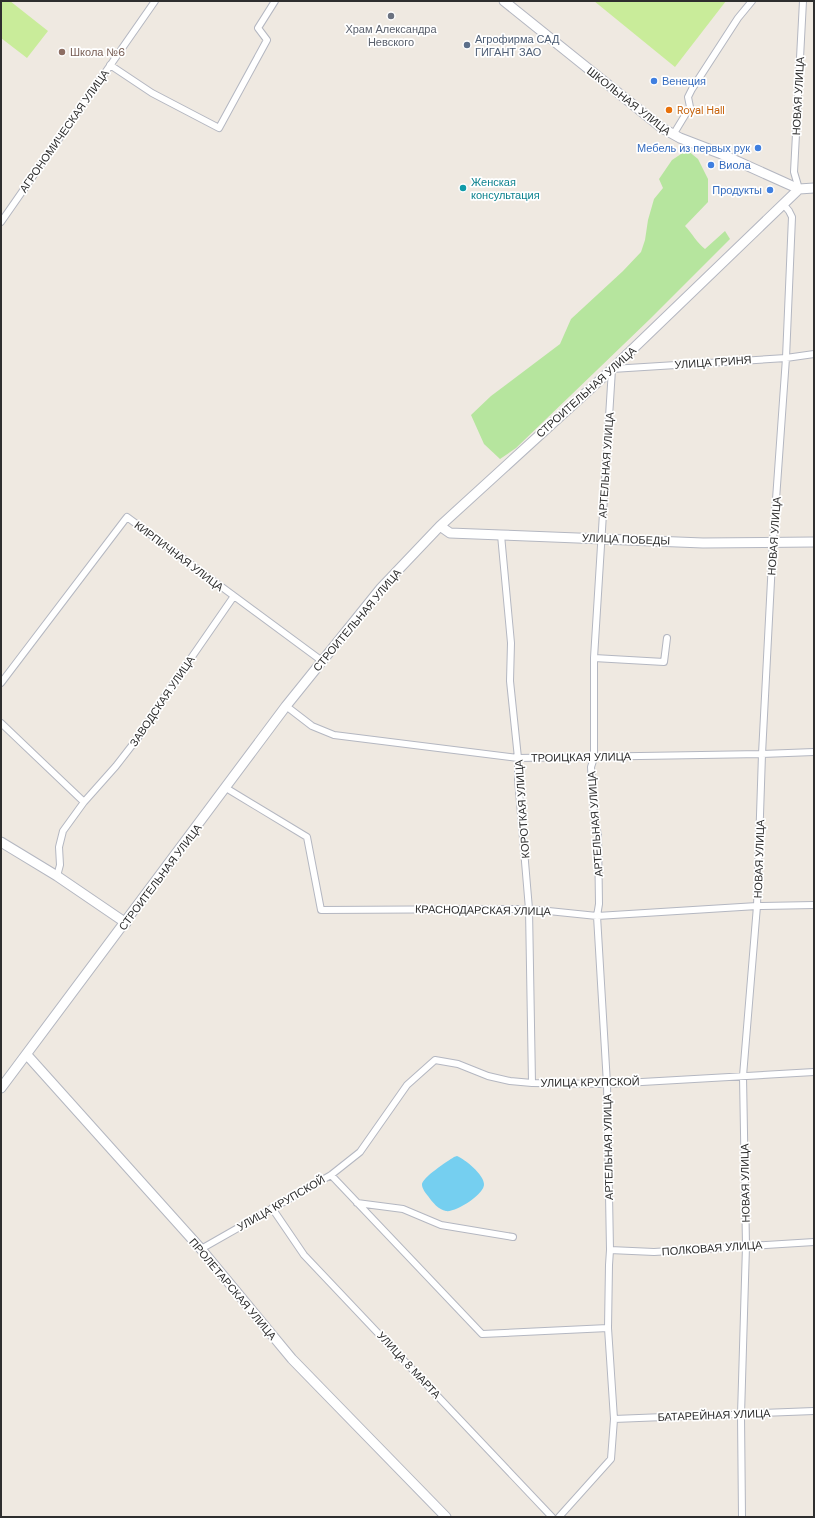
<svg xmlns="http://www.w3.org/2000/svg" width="815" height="1518" font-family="'DM Sans',sans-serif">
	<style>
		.green { fill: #b6e59e }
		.pitch { fill: #c9ec9a }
		.water { fill: #75cff0 }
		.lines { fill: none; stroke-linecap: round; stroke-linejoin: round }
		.street-casing { stroke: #b4b7c1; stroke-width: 8 }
		.secondary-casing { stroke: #b4b7c1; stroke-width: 11 }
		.street { stroke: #fff; stroke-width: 6 }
		.secondary { stroke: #fff; stroke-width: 9 }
		.worship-dot { fill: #6b7280; stroke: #fff; stroke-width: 1.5 }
		.service-dot { fill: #5c6f8a; stroke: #fff; stroke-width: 1.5 }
		.education-dot { fill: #8d6e63; stroke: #fff; stroke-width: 1.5 }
		.shop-dot { fill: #3f7fe0; stroke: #fff; stroke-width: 1.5 }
		.food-dot { fill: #e8710a; stroke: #fff; stroke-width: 1.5 }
		.culture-dot { fill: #0f9aa8; stroke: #fff; stroke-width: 1.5 }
		.labels { text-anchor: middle; stroke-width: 3.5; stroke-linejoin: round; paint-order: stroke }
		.worship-label { font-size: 11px; fill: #5b616d; stroke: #fff }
		.service-label { font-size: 11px; fill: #4e5e75; stroke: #fff; text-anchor: start }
		.education-label { font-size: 11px; fill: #785e54; stroke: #fff; text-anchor: start }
		.shop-label { font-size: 11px; fill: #366cbe; stroke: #fff; text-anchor: start }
		.street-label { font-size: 11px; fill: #2e2e2e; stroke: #fff }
		.food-label { font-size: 11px; fill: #c56008; stroke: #fff; text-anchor: start }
		.culture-label { font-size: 11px; fill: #0d838f; stroke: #fff; text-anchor: start }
	</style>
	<rect width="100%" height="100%" fill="#efe9e1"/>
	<path class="green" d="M687,150L698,159L708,179V202L685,226C692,233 697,243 705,249L725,231L730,239L650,319L516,448L500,459L484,444L471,415L491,396L560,344L571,319L623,271L641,252L645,240L648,220L654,199L663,188L659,179L672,160Z"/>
	<path class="pitch" d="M1,1H10L48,31L27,58L1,38Z
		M594,1H726L675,67Z"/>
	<path class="water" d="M457,1156C465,1159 484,1175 484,1184C485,1194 455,1213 446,1211C439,1210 432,1202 428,1196C426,1194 422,1188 422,1185C421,1178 448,1161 454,1157Z"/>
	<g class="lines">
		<defs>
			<path id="street" d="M110,65L152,93L219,128L267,40L258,28L275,1
				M673,135L690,107L688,97L692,89L738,18L752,1
				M799,189L794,172L803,1
				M1,222L155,1
				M501,535L511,643L510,681L518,758V779L529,909L532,1083
				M594,658L664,662L667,638
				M1,683L127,517L322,661
				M286,706L312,726L334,735L518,758L762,754L814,752
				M1,723L84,802
				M226,788L307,837L321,910L529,909L597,916L757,906L814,905
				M57,876L60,865L59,847L63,831L84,802L116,766L140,735L160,703L234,596
				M331,1175L482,1334L608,1328
				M357,1203L403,1209L441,1225L513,1237
				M272,1208L304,1255L552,1517
				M201,1249L331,1175L360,1152L407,1085L435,1060L458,1064L488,1076L510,1081L532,1083L607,1084L814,1072
				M610,1250L654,1252L814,1242
				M614,1419L814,1411
				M559,1517L611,1459L614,1419L608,1328L609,1265L610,1250L607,1084L597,916L599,904L598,835L594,816L591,767L594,758V658L612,369L786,358L814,354
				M742,1517L741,1415L746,1246L743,1076L757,906L762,754L773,542L786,358L792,217L789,211L784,205"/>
			<path id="secondary" d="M504,1L662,128L680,138L719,153L799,189L814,188
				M440,526L450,533L501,535L703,543L814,542
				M1,842L57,876L126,923
				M27,1055L201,1249L292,1359L446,1517
				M1,1088L286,706L381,588L440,526L612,369L799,189"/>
		</defs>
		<use href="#street" class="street-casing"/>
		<use href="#secondary" class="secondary-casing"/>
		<use href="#street" class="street"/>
		<use href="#secondary" class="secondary"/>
	</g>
	<circle class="worship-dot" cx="391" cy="16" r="4"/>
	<circle class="service-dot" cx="467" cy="45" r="4"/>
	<circle class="education-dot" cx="62" cy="52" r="4"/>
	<g class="shop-dot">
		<circle cx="654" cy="81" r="4"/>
		<circle cx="758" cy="148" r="4"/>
		<circle cx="711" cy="165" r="4"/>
		<circle cx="770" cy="190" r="4"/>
	</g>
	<circle class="food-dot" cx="669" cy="110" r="4"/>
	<circle class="culture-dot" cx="463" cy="188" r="4"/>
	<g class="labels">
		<g class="worship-label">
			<text x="391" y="33">Храм Александра<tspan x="391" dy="13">Невского</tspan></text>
		</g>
		<g class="service-label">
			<text x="475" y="43">Агрофирма САД<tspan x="475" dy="13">ГИГАНТ ЗАО</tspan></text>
		</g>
		<g class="education-label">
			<text x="70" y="56">Школа №6</text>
		</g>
		<g class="shop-label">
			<text x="662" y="85">Венеция</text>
			<text x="750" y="152" text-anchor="end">Мебель из первых рук</text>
			<text x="719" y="169">Виола</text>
			<text x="762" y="194" text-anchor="end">Продукты</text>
		</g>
		<g class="street-label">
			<text transform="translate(798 96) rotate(-87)" y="4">НОВАЯ УЛИЦА</text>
			<text transform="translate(629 101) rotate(38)" y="4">ШКОЛЬНАЯ УЛИЦА</text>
			<text transform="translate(64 131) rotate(-55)" y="4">АГРОНОМИЧЕСКАЯ УЛИЦА</text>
			<text transform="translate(713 362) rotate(-4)" y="4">УЛИЦА ГРИНЯ</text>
			<text transform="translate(586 392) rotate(-42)" y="4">СТРОИТЕЛЬНАЯ УЛИЦА</text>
			<text transform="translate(606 465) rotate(-86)" y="4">АРТЕЛЬНАЯ УЛИЦА</text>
			<text transform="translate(774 536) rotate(-86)" y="4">НОВАЯ УЛИЦА</text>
			<text transform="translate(626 539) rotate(2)" y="4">УЛИЦА ПОБЕДЫ</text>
			<text transform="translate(179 556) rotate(37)" y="4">КИРПИЧНАЯ УЛИЦА</text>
			<text transform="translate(357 620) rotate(-50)" y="4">СТРОИТЕЛЬНАЯ УЛИЦА</text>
			<text transform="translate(162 701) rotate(-56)" y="4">ЗАВОДСКАЯ УЛИЦА</text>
			<text transform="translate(581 757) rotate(-1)" y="4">ТРОИЦКАЯ УЛИЦА</text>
			<text transform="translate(522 809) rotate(-94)" y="4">КОРОТКАЯ УЛИЦА</text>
			<text transform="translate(595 824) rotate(-94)" y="4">АРТЕЛЬНАЯ УЛИЦА</text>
			<text transform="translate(759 859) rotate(-88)" y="4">НОВАЯ УЛИЦА</text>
			<text transform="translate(160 877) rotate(-53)" y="4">СТРОИТЕЛЬНАЯ УЛИЦА</text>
			<text transform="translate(483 910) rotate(1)" y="4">КРАСНОДАРСКАЯ УЛИЦА</text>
			<text transform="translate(590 1082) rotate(-1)" y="4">УЛИЦА КРУПСКОЙ</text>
			<text transform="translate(608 1147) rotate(-91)" y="4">АРТЕЛЬНАЯ УЛИЦА</text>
			<text transform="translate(745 1183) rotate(-91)" y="4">НОВАЯ УЛИЦА</text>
			<text transform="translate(281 1203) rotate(-30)" y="4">УЛИЦА КРУПСКОЙ</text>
			<text transform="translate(712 1248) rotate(-4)" y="4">ПОЛКОВАЯ УЛИЦА</text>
			<text transform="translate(233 1289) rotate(50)" y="4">ПРОЛЕТАРСКАЯ УЛИЦА</text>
			<text transform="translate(409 1365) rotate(47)" y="4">УЛИЦА 8 МАРТА</text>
			<text transform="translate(714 1415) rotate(-2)" y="4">БАТАРЕЙНАЯ УЛИЦА</text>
		</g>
		<g class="food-label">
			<text x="677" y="114">Royal Hall</text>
		</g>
		<g class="culture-label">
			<text x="471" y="186">Женская<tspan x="471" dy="13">консультация</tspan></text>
		</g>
	</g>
	<rect width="815" height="1518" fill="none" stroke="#2e2e2e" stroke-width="4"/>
</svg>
